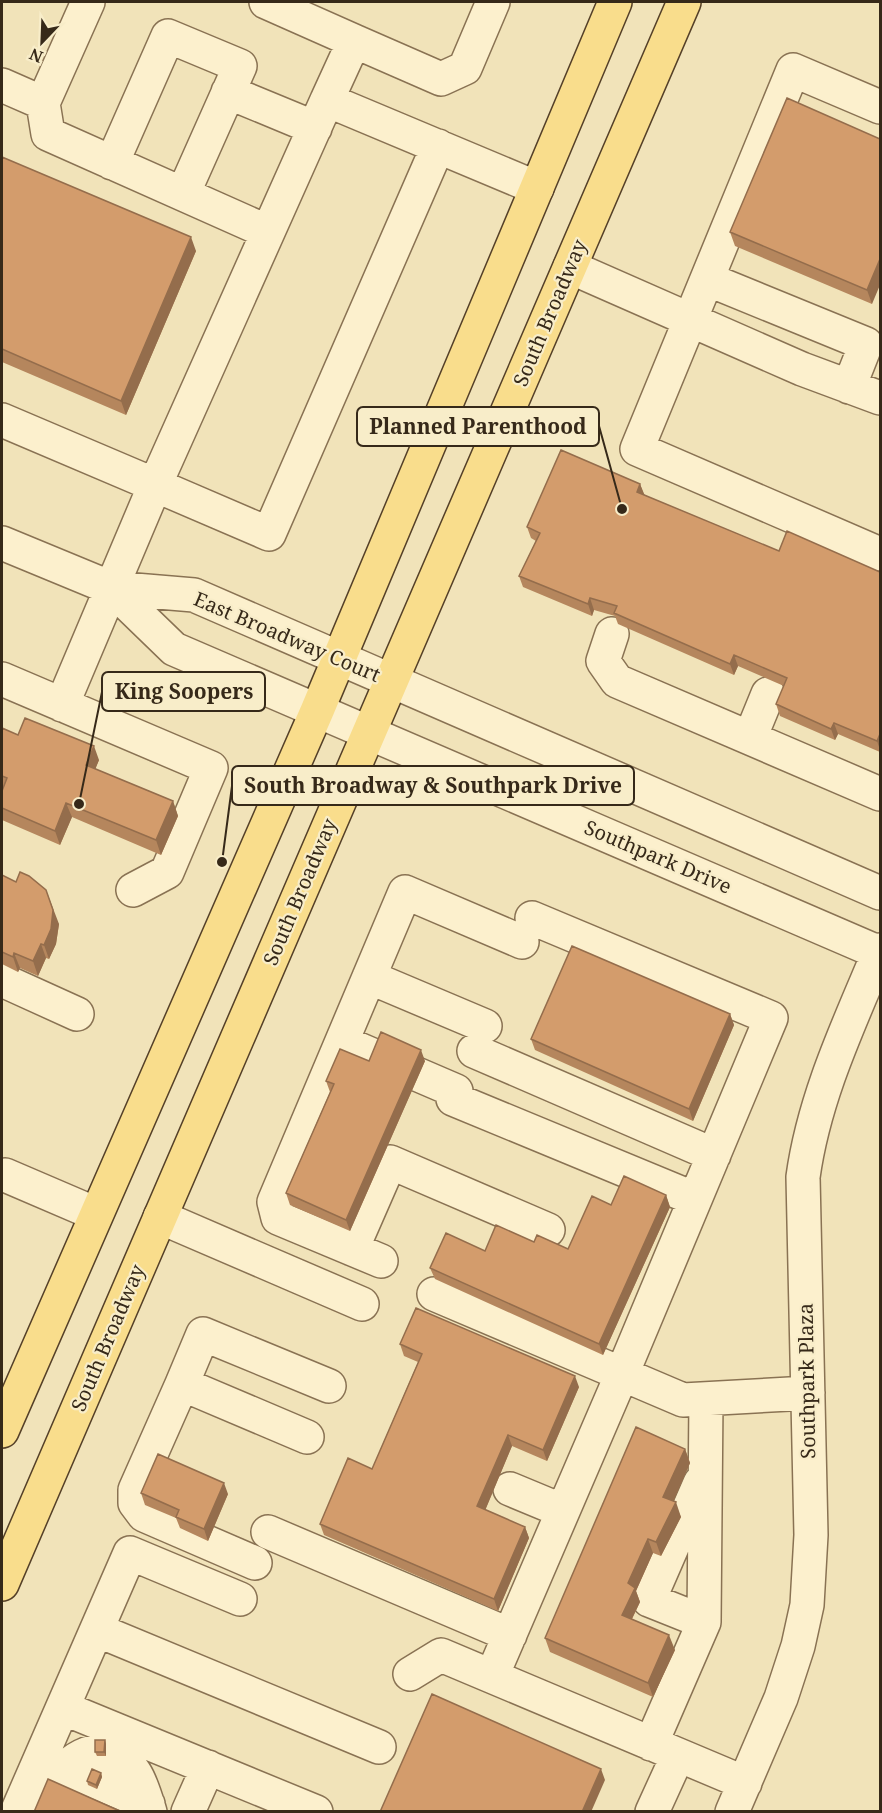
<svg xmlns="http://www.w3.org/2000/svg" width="882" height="1813" font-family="'Noto Serif',serif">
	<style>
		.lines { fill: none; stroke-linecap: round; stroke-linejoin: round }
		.minor-casing { stroke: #897253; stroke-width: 36 }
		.major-casing { stroke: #554028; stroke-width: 36 }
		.minor { stroke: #fcf0cd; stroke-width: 33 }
		.major { stroke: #f9dd8c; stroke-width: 33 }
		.wall { fill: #b5865d }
		.shaded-wall { fill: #946d4c }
		.building { fill: #d39c6c; stroke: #946d4c; stroke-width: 1.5 }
		.labels { text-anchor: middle; stroke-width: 4.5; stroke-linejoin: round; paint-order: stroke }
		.street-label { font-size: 20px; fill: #362919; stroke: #f8edc9 }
		.leader { fill: none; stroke: #362919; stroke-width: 2 }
		.callout-dot { fill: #362919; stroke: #f8edc9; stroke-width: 2 }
		.callout { fill: #f8edc9; stroke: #362919; stroke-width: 2 }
		.callout-label { font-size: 21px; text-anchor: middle; font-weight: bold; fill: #362919 }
	</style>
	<rect width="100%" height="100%" fill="#f1e3b9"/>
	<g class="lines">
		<defs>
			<path id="minor" d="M88,2L43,103L48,134L268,232
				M266,2L354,41L327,100
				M354,41L441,79L465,68L493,2
				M2,85L43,103
				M228,92L315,128
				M880,107L793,70L637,449L880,554
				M438,146L269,534L155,485L327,100L537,188
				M112,163L168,36L240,66L183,194
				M570,267L802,369L880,398
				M707,279L866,344L849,387
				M2,420L155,485L62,705
				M2,543L111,588L194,595L880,893
				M111,588L174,649L880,953
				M612,634L603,661L617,681L880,794
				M2,679L211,768L167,872L133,890
				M750,738L768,694
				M369,977L485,1026
				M2,980L77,1014
				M342,1042L456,1091
				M474,1051L714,1155
				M453,1099L695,1199
				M5,1175L96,1214
				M160,1217L362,1304
				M352,1249L390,1162L548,1230
				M381,1261L278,1218L274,1202L405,892L522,942
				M434,1294L683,1400L808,1393
				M182,1384L135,1490V1503L144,1515L255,1563
				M307,1437L182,1384L203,1334L329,1386
				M700,1483L649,1600L704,1622
				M510,1489L563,1511
				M268,1532L510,1635
				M97,1630L379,1747
				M410,1674L441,1655L745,1783
				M492,1676L622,1374L771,1018L532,918
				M63,1708L316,1812
				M651,1744L704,1622L706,1399
				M63,1768L148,1804
				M17,1812L130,1553L240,1599
				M40,1812C44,1802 47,1790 53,1782C74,1752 112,1735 135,1773C142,1784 146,1799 150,1812
				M188,1812L208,1767
				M652,1812L678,1755
				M732,1812L781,1698L798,1646L807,1605L811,1535L803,1177C814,1097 849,1024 880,950"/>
			<path id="major" d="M2,1431L317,711L615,2
				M2,1584L684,2"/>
		</defs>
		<use href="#minor" class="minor-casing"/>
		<use href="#major" class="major-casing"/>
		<use href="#minor" class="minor"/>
		<use href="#major" class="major"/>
	</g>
	<path class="wall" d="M880,139L872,304L735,246L730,232Z
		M2,157L196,251L126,415L2,362Z
		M640,484L644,495L779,551L880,572V752L838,734L835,740L780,716L776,704L784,686L738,666L734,675L618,624L615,616L594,610L592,616L523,587L519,576L536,541L531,538L527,527Z
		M2,728L18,735L99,760L95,769L173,801L178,816L161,855L72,817L60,845L2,820Z
		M2,875L59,924L56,944L49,959L46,958L38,976L20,968L18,972L2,964Z
		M730,1014L734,1025L693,1121L535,1050L531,1039Z
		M369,1061H425L350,1231L290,1205L286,1193L330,1092L326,1081Z
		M666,1195L670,1207L603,1355L435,1279L430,1268L485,1251L534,1242L568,1249L611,1205Z
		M400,1344L579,1387L547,1461L512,1446L485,1510L525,1527L529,1538L498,1611L324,1535L320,1524L372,1469L418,1362L404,1356Z
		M685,1449L690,1463L673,1501L681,1517L661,1556L653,1553L636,1591L640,1602L632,1619L675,1650L653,1697L550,1652L545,1638Z
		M141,1493L228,1494L208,1541L180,1528L176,1518L145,1505Z
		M105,1740L106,1744V1756H97L95,1752Z
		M101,1773L102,1777L97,1789L88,1785L87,1781Z"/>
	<path class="shaded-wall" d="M191,237L196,251L126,415L121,401Z
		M880,259V285L872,304L867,290Z
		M640,484L645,496L637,492Z
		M590,598L594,610L592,616L588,604Z
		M734,655L738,666L734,675L730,664Z
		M834,723L838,734L835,740L831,729Z
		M880,734V750L877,741Z
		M94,746L99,760L91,780L86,765Z
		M173,801L178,816L161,855L156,840Z
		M66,803L72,817L60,845L55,831Z
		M46,890L59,924L56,944L49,959L44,945Z
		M41,944L46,958L38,976L33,961Z
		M14,953L20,968L18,972L13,957Z
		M730,1014L734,1025L693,1121L689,1109Z
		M421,1050L425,1061L350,1231L346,1220Z
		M666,1195L670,1207L603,1355L599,1344Z
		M575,1376L579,1387L547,1461L543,1450Z
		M508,1435L512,1446L482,1518L477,1506Z
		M685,1449L690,1463L669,1512L663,1497Z
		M224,1483L228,1494L208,1541L204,1529Z
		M676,1502L681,1517L661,1556L656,1542Z
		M525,1527L529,1538L498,1611L494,1599Z
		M648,1539L653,1553L636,1591L640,1602L627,1629L622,1615L628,1583Z
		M669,1635L675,1650L653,1697L648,1683Z
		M105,1740L106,1744V1756L104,1752Z
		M601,1769L605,1780L591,1812H582Z
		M101,1773L102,1777L97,1789L96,1785Z"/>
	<path class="building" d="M787,98L880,139V259L867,290L730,232Z
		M2,157L191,237L121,401L2,349Z
		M561,450L640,484L637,492L779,551L787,531L880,572V734L877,741L834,723L831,729L776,704L787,678L734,655L730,664L614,613L617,606L590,598L588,604L519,576L540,533L527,527Z
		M25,718L94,746L86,765L173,801L156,840L66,803L55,831L2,808V791L7,778L2,776V728L18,735Z
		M20,872L29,876L46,890L53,910L51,929L44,945L41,944L33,961L14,953L13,957L2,952V875L16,882Z
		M572,946L730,1014L689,1109L531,1039Z
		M381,1032L421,1050L346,1220L286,1193L334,1084L326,1081L340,1049L369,1061Z
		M624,1176L666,1195L599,1344L430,1268L446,1233L485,1251L496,1225L534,1242L537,1235L568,1249L592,1196L611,1205Z
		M416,1308L575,1376L543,1450L508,1435L477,1506L525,1527L494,1599L320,1524L348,1458L372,1469L422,1354L400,1344Z
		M636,1427L685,1449L663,1497L676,1502L656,1542L648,1539L628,1583L635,1588L622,1615L669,1635L648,1683L545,1638Z
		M158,1454L224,1483L204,1529L176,1517L179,1510L141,1493Z
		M432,1694L601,1769L582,1812H380Z
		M95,1740H105L104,1752H95Z
		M92,1769L101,1773L96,1785L87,1781Z
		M48,1779L122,1812H34Z"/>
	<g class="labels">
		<g class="street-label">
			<text transform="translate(550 313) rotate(-67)" y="7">South Broadway</text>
			<text transform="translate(287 637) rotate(23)" y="7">East Broadway Court</text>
			<text transform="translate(658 857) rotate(23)" y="7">Southpark Drive</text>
			<text transform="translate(300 892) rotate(-67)" y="7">South Broadway</text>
			<text transform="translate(108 1338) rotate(-67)" y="7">South Broadway</text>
			<text transform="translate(807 1381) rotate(-91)" y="7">Southpark Plaza</text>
		</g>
	</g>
	<path class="leader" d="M622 509L599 426M79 804L102 692M222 862L232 786"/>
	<g class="callout-dot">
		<circle cx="622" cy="509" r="6"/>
		<circle cx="79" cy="804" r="6"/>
		<circle cx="222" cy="862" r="6"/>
	</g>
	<g class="callout">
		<rect x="357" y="407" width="242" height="39" rx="6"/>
		<rect x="102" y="672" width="163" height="39" rx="6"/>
		<rect x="232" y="766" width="402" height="39" rx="6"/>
	</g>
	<g class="callout-label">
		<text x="478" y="434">Planned Parenthood</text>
		<text x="184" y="699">King Soopers</text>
		<text x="433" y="793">South Broadway &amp; Southpark Drive</text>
	</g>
	<rect width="882" height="1813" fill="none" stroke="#362919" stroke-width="6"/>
	<g transform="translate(42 42) rotate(203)" stroke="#f8edc9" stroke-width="4.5" paint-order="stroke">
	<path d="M0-4.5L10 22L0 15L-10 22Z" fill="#362919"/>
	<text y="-9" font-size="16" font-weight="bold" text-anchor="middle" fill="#362919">N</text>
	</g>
</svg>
